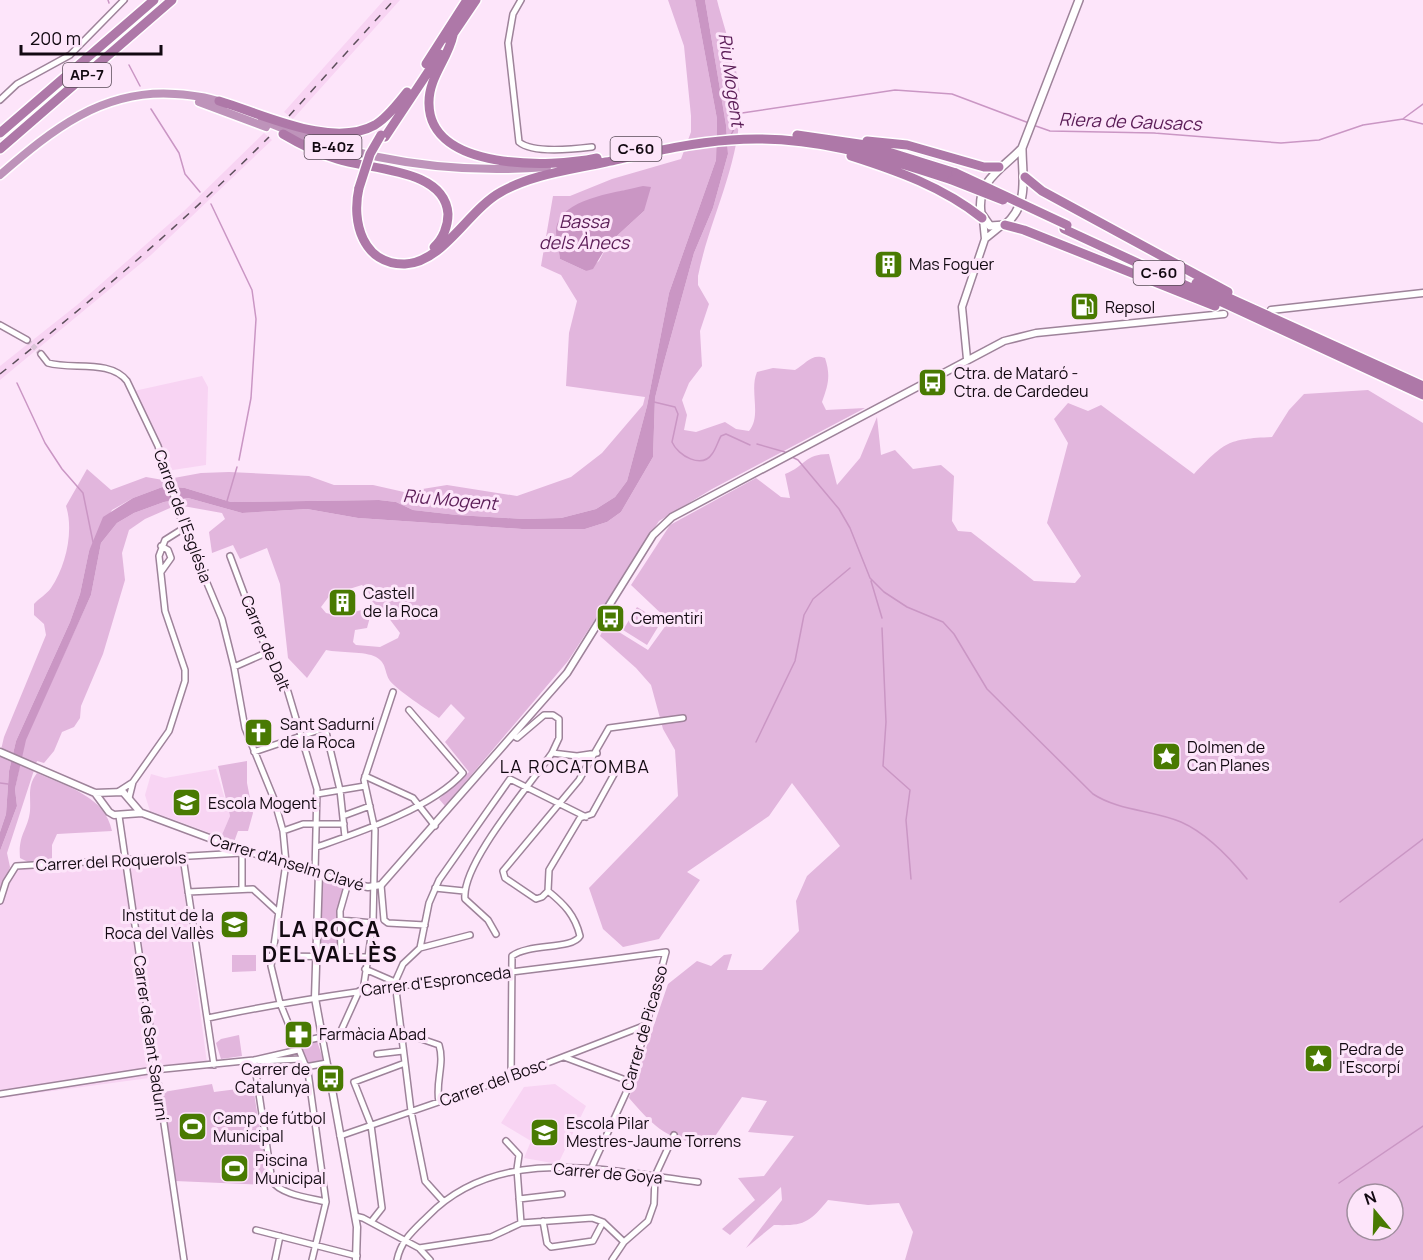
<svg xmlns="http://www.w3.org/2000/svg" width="1423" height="1260" font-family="Manrope,sans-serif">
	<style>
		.built { fill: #f8d4f3 }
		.green { fill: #e2b6dd; fill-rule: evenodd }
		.water { fill: #ca96c4 }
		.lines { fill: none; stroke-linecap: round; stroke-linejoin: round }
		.stream { stroke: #ca96c4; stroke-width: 1.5 }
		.minor-tunnel { stroke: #dac4d7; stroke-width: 5; stroke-dasharray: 5 2.5; stroke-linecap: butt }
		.minor-casing { stroke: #9e839a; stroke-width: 8 }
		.tertiary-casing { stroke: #9e839a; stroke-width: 9 }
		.secondary-casing { stroke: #9e839a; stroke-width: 10 }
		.trunk-casing { stroke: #fff; stroke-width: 11 }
		.motorway-casing { stroke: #fff; stroke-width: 12 }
		.minor { stroke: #fff; stroke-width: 5 }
		.tertiary { stroke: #fff; stroke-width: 6 }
		.secondary { stroke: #fff; stroke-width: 7 }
		.trunk { stroke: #be93ba; stroke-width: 8 }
		.motorway { stroke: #ae78a8; stroke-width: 9 }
		.rail { stroke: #5c4e5a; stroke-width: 1.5; stroke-dasharray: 8 8; stroke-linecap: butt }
		.motorway-bridge-casing { stroke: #fff; stroke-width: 12; stroke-linecap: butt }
		.motorway-bridge { stroke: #ae78a8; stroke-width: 9 }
		.labels { text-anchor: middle; stroke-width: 6; stroke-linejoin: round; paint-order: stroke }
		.shield { fill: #fde5fa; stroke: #584b57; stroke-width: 1.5 }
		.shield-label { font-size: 15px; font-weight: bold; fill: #120911 }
		.poi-label { font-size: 16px; fill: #120911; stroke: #fde5fa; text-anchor: start }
		.street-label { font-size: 16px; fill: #120911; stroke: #fde5fa }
		.water-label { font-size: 18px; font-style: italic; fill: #5b1d57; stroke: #fde5fa }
		.neighbourhood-label { font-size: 18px; letter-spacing: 1.5px; fill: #120911; stroke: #fde5fa }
		.district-label { font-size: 22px; font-weight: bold; letter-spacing: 1.5px; fill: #120911; stroke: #fde5fa }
	</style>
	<rect width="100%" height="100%" fill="#fde5fa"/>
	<path class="built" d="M384,0H400L293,119L284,112Z
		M264,133L272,140L151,255L0,380V366L77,305L184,211Z
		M202,376L208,387L206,465L166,471L134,391Z
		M216,769L230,816L221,837L150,811L145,795L151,774L165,778Z
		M180,861L207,1063L148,1071L149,1078L0,1098V895L10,867Z
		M555,1084L586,1106L558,1164L524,1158L531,1141L501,1123L524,1087Z"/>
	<path class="green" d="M668,0H695L717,119L716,160L669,293L647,406L627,481L615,497L596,509L561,518L524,519L457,515L413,510L396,502L379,500L231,502L185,488L165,486L133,498L112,510L89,551L80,594L70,622L16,741L9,771L6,814L0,832V754L4,737L46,635L44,624L34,615V604C39,598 46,595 51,588C66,566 74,531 66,506L87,469L111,490L146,477L163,480L201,473L229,472L309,476L334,485H373L404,492L447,485L517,496L571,477L602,453L643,405L645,397L566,386L569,333L577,301L561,275L541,266L553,196H570L612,179L681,159L691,132V116L684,46ZM626,190L644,211L608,244L599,261L586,271L560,259L559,246L586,201Z
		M705,0H717C724,28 739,70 740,98C742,162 710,216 698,276V285L709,304L700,331L702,366L689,383L682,400L687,415L684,430L696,432L725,422L736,429L749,431C762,415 749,391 757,372L773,368L795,370C806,364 811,353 825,358C831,376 828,385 822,402L826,410L865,408L712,489L659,521L568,661L445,806L439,799L469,772L445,742L465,718L451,704L439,718C428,710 397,690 390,681C384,672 387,663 376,657C365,651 340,653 326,650L307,678L288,658L280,584L267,548L240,559L233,545L212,553L209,532L225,519L222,513L183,506L170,508L145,519L129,530L122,553L125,580L103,654L81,706L80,718L74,727L62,732L54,751L44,763L37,761L7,853L10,867L0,895V851L17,806L15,789L25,740L91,595L101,543L117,523L134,513L164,502L188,498L242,513L307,509L358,518L522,529H585L607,522L621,512L653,457L655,398L664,362L694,253L713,208L728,154L726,125ZM362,585L368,591L373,603L382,609L400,633L398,638L380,647L356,645L353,642L355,630L367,628L370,617L365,609L340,616L326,613L321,607L330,595Z
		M1368,390L1423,423V1260H905L913,1232L899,1203L868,1205L828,1200C809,1223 804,1226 774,1225L746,1248L782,1200L781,1187L730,1235L722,1229L755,1200L738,1178L764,1176L794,1136L748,1132L767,1101L742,1097L709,1145C666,1139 657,1130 629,1098L668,984L697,961L711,966L724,955L732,954L727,970H762L799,931L796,901L807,876L840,846L792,783L769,816L687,872L700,880L659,939L623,947L603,929L589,888L678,796L675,750L663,729L651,685L636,668L600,636L606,624L648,650L669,621L631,585L670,525L756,478L781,497L790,498L785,474C806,466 804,454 829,454L837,485L860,458L877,417L881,455L895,450L913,469L941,465L954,476L952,521L958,531L971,532L1034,581L1075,583L1081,576L1047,523L1068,443L1054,419L1068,403L1088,411L1101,405L1194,474C1225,442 1227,439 1272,437L1289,410L1304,394ZM1357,1194H1393V1230H1357Z
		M637,607L661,622L647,645L623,630Z
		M247,761V783L253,813L248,831H238L234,842L221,837L230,816L218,766Z
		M37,773C67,787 105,796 112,831L57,834L52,845V861L30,863L20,858C18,834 28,830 30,811C31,796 27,786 37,773Z
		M323,879L347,886L340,911L339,956H317L320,882Z
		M232,955H256V971L232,972Z
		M239,1035L242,1056L221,1059L216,1043L221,1039Z
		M317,1041L323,1059L321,1062L308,1063L300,1045Z
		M212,1084L214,1092L253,1087L268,1180L265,1185L175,1181L163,1092Z"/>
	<path class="water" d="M695,0H705L726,125L728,154L713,208L694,253L664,362L655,398L653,457L621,512L607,522L585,529H522L358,518L307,509L242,513L188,498L164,502L134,513L117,523L101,543L91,595L26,740L15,789L17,806L0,851V832L6,814L9,771L16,741L70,622L80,594L89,551L103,517L133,498L165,486L185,488L231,502L379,500L396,502L413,510L457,515L524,519L561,518L596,509L615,497L627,481L647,406L669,293L716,160L717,119Z
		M643,186L651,187L644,211L608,244L593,269L586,271L560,259C559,248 553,232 558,222C569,197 620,192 643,186Z"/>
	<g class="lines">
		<path class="stream" d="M108,0L109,3
			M129,65L140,86
			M151,109L179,153L185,174L200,192
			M1404,118L1423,104
			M1033,125L1050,131L1154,133L1281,143L1319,140L1363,125L1403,119L1423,124
			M731,135L742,113L895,90L952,94L1029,123
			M211,204L252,290L256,319L251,398L239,460
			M17,383L45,443L62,469L83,493L93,542
			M654,402L675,407L678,414L672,442C678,456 702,469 712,454C716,449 718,441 721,436L726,434L750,445
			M757,444L785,452
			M792,457L798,460L839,509L850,528L870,578L884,592L907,607L943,622L954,634L987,689L1093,794C1119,811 1153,810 1181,822C1206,833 1230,858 1247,879
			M227,501L237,467
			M871,581L882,618
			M882,628L886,722L883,766L910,790L906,820L911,879
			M756,742L795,661L804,615L813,599L850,568
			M0,783L8,784
			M1340,902L1423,839
			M1339,1183L1423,1126"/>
		<path class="minor-tunnel" d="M27,340L41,354"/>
		<defs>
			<path id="minor" d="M521,0L513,14L508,43L519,142C533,154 575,149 592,147
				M0,100L17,84L70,55L124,0
				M0,325L27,340
				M41,354L48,363C72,370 110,359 127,381L158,446L184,528L222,619L234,667L245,728L274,799L283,831L286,863L271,966L280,1003L308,1072L326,1202L312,1260
				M230,556L258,631L288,692L317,789L315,872
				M161,572L171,558L168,550L161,546
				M234,667L268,652
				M254,752L325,728L340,790L345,837
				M552,753L577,756L597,753
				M618,767L592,814L580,818L549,870L548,891L542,897L536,899L505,878L503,871L579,780L609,728L683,718
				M365,776L413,798L435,826
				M119,791L133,782L169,731L185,681V670L165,611L159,556L165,540L184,528
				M317,794L365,786
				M129,798L133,782
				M119,816L184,1260
				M343,816L370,806
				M283,831L303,824H344
				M317,847C360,832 432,808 463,773L409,710
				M242,851V888
				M183,857L214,1065
				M381,885L384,920L388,923L425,925
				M435,888L464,891
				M188,892L253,889L278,912
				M0,901L6,882L16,866L242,853
				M340,920L373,923
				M496,934L488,920L465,899C461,864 530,785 552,753L559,738V719L553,715H544L517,738L514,736
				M420,948L470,935
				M271,956L367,957
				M341,957L340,911L348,883
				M365,969L395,982
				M363,991L373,923L375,830L364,780L393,692
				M208,1018C359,986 513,974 666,952L631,1082L591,1169
				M401,1032L439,1045C445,1064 435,1082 439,1102
				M322,1036L328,1067
				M295,1043L340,1033L359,991
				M377,1054L403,1051
				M564,1057L631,1082
				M254,1060L272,1181C281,1195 311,1198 326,1202
				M259,1061L301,1059
				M305,1067L327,1063
				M511,1077L512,956C529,943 572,950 580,936C575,915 564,904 548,891
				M0,1094L154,1070L254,1060L298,1050
				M340,1136L511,1077L646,1025
				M506,1141L519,1155L517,1169L521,1223
				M519,1199L562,1194
				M443,1201L425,1181L411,1111L395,982L403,964L420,948L429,903L439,880L510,779L586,817
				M355,1216L363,1218L419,1248L430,1260
				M543,1221L547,1243L551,1247L593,1241L603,1222
				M371,1222L382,1208L371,1125L354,1082L405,1063
				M256,1230L357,1256
				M419,1248L491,1237L521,1223L592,1218L603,1222L624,1242
				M275,1260L280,1236
				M397,1260C401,1240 414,1230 428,1216C499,1143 608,1171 698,1182
				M612,1260L624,1242L648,1221L654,1204L655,1176L674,1135"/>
			<path id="tertiary" d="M985,239L1001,226
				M1271,310L1423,293
				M967,359L962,307L985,239L983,219
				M0,752L95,793L123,792L141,813
				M95,793L109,812L114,815L142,813L228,845L348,883L368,887L381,885L567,673L653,535L672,517L1004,341L1036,333L1224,314
				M319,873L315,998L322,1036
				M328,1067L357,1227L356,1260"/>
			<path id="secondary" d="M1022,148C1022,177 1030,203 1005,225L990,226L981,213C976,180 1004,168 1022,148L1079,0"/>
			<path id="trunk" d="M199,102L266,127
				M262,120C354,160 448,175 547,167
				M0,175C52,130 102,89 175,94C192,95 210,97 225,104"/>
			<path id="motorway" d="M453,35C448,59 428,78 429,104C430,171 551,168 597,158
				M449,40L476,0
				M426,64L467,0
				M219,101C263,114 332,149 375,125C388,117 398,103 407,92
				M0,133L154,0
				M283,134C300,144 317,153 337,159C370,170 445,168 448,214C448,226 443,239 434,247
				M797,135L866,145L956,173
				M385,137L440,54
				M867,141L907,145L984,167H999
				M0,149L172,0
				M851,156C898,171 943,187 982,218
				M1025,177L1042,191L1228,292
				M359,188C351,222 363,265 405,264C444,262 468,210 501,192C533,174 571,170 606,162C647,153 688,143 731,140C807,134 881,156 952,180
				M1005,225L1024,230L1215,306
				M1064,229L1423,395
				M1196,283L1423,386"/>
		</defs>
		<use href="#minor" class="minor-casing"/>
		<use href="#tertiary" class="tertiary-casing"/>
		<use href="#secondary" class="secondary-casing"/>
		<use href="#trunk" class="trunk-casing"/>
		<use href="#motorway" class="motorway-casing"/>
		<use href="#minor" class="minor"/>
		<use href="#tertiary" class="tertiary"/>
		<use href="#secondary" class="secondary"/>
		<use href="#trunk" class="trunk"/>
		<use href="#motorway" class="motorway"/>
		<path class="rail" d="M289,116L394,0
			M0,374C94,299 184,222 269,137"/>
		<defs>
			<path id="motorway-bridge" d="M956,173L1067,225
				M952,180L1003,200
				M359,188L370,154L381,135"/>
		</defs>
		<use href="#motorway-bridge" class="motorway-bridge-casing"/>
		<use href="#motorway-bridge" class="motorway-bridge"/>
	</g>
	<defs>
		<symbol id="building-square" viewBox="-11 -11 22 22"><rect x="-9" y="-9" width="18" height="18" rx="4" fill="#497a02" stroke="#fde5fa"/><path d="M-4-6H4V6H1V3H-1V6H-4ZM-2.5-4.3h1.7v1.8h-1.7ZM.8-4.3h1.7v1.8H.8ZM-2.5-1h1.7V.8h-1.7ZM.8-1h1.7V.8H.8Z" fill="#fff"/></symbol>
		<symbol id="fuel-square" viewBox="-11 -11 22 22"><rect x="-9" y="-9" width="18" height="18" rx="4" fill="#497a02" stroke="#fde5fa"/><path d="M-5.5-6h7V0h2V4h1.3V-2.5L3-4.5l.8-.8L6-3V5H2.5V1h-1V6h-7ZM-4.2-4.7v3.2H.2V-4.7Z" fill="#fff"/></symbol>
		<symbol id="bus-square" viewBox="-11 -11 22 22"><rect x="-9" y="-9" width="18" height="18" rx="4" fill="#497a02" stroke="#fde5fa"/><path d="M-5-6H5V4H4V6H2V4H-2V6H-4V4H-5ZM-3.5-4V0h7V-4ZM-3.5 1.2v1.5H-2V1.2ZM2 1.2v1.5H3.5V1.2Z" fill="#fff"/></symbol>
		<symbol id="church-square" viewBox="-11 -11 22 22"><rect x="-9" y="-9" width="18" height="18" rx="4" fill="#497a02" stroke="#fde5fa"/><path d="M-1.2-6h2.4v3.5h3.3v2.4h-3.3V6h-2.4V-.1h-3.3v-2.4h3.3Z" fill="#fff"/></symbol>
		<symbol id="sight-square" viewBox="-11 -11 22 22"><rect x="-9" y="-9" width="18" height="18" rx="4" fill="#497a02" stroke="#fde5fa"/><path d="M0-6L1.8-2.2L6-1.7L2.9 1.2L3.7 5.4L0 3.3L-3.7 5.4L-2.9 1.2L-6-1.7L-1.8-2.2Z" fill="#fff"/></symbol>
		<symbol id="school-square" viewBox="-11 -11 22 22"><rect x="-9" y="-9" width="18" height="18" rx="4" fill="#497a02" stroke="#fde5fa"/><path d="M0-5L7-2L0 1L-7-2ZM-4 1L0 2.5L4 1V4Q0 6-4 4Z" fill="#fff"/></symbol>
		<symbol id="pharmacy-square" viewBox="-11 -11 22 22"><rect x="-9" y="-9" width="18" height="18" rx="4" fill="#497a02" stroke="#fde5fa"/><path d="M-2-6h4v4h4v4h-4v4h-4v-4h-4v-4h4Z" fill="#fff"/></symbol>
		<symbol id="stadium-square" viewBox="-11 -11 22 22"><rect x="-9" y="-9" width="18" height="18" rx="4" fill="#497a02" stroke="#fde5fa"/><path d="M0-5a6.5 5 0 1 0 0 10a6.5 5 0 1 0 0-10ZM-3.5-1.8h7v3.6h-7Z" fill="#fff"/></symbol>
	</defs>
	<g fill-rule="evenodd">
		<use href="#building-square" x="872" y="248" width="33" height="33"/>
		<use href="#fuel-square" x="1068" y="290" width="33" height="33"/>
		<use href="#bus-square" x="916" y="366" width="33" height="33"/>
		<use href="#building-square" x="326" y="586" width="33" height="33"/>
		<use href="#bus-square" x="594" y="602" width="33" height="33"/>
		<use href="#church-square" x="242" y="716" width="33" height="33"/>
		<use href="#sight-square" x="1150" y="740" width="33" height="33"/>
		<use href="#school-square" x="170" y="786" width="33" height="33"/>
		<use href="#school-square" x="218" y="908" width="33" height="33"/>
		<use href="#pharmacy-square" x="282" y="1018" width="33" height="33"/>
		<use href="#sight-square" x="1302" y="1042" width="33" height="33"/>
		<use href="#bus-square" x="314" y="1062" width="33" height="33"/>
		<use href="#stadium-square" x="176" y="1110" width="33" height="33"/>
		<use href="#school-square" x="528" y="1116" width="33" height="33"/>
		<use href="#stadium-square" x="218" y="1152" width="33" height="33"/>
	</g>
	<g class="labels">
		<g class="shield">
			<rect x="63" y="63" width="48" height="24" rx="4.5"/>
			<rect x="304.5" y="135" width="57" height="24" rx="4.5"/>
			<rect x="610.5" y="137" width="51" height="24" rx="4.5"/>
			<rect x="1133.5" y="261" width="51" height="24" rx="4.5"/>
		</g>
		<g class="shield-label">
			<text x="87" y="80">AP-7</text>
			<text x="333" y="152">B-40z</text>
			<text x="636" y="154">C-60</text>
			<text x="1159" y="278">C-60</text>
		</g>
		<g class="poi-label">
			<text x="909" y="270">Mas Foguer</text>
			<text x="1105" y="313">Repsol</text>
			<text x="954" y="379">Ctra. de Mataró -<tspan x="954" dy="18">Ctra. de Cardedeu</tspan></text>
			<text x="363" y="599">Castell<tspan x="363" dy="18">de la Roca</tspan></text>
			<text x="631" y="624">Cementiri</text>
			<text x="280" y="730">Sant Sadurní<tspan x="280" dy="18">de la Roca</tspan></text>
			<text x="1187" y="753">Dolmen de<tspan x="1187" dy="18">Can Planes</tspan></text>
			<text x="208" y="809">Escola Mogent</text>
			<text x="214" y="921" text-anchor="end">Institut de la<tspan x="214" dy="18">Roca del Vallès</tspan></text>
			<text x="319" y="1040">Farmàcia Abad</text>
			<text x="1339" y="1055">Pedra de<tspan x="1339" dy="18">l'Escorpí</tspan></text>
			<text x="310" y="1075" text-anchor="end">Carrer de<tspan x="310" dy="18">Catalunya</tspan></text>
			<text x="213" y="1124">Camp de fútbol<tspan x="213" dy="18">Municipal</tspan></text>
			<text x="566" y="1129">Escola Pilar<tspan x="566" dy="18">Mestres-Jaume Torrens</tspan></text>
			<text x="255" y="1166">Piscina<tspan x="255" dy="18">Municipal</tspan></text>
		</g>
		<g class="street-label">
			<text transform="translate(183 516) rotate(70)" y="6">Carrer de l'Església</text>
			<text transform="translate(266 643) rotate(67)" y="6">Carrer de Dalt</text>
			<text transform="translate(111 861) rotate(-3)" y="6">Carrer del Roquerols</text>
			<text transform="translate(287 862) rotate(17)" y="6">Carrer d'Anselm Clavé</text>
			<text transform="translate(436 981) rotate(-7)" y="6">Carrer d'Espronceda</text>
			<text transform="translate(644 1028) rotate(-74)" y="6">Carrer de Picasso</text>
			<text transform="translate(151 1038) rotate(82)" y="6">Carrer de Sant Sadurní</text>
			<text transform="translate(493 1082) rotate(-20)" y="6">Carrer del Bosc</text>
			<text transform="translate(608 1173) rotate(5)" y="6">Carrer de Goya</text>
		</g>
		<g class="water-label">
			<text transform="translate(731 80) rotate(82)" y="6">Riu Mogent</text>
			<text transform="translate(1130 122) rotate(2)" y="6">Riera de Gausacs</text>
			<text x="584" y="228">Bassa<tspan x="584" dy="21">dels Ànecs</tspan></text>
			<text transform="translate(450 500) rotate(5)" y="6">Riu Mogent</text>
		</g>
		<g class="neighbourhood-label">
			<text x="575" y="773">LA ROCATOMBA</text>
		</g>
		<g class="district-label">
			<text x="330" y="937">LA ROCA<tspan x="330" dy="25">DEL VALLÈS</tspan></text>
		</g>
	</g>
	<g transform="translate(1375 1212) rotate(341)"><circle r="28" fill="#fde5fa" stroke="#9f8d9d" stroke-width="1.5"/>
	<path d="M0-4.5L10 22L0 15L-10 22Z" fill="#497a02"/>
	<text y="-9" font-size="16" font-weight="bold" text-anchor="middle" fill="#120911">N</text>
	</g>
	<path d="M21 45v9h140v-9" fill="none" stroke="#120911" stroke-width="3"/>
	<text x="30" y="45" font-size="18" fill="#120911" stroke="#fde5fa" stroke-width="4.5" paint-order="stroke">200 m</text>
</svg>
